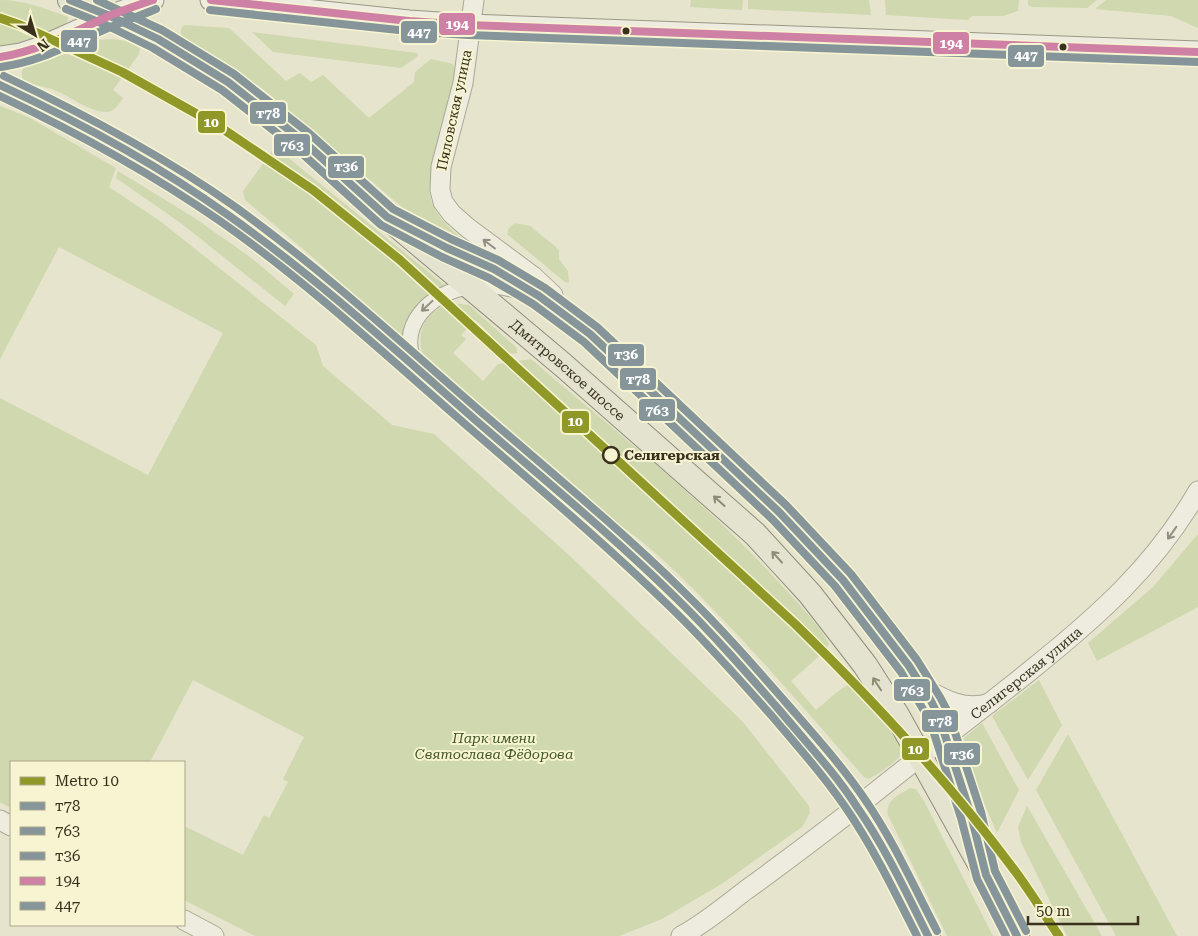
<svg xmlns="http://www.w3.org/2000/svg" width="1198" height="936" font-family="'Roboto Serif',serif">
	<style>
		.green { fill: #cfd8ae }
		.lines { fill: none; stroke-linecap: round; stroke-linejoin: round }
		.minor-casing { stroke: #aba896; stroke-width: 17 }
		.tertiary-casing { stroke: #aba896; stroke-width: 21 }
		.secondary-casing { stroke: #9b9785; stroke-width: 23 }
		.primary-casing { stroke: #908d7c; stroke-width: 26 }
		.minor { stroke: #edecde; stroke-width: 15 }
		.tertiary { stroke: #edecde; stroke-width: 19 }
		.secondary { stroke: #edecde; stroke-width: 21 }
		.primary { stroke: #e4e3cf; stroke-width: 24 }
		.bus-1-casing { stroke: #f7f4d2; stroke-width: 11 }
		.bus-2-casing { stroke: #f7f4d2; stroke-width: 11 }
		.bus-3-casing { stroke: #f7f4d2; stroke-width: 11 }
		.bus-4-casing { stroke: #f7f4d2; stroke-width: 11 }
		.bus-5-casing { stroke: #f7f4d2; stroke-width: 11 }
		.bus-1 { stroke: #859599; stroke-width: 8 }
		.bus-2 { stroke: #859599; stroke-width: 8 }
		.bus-3 { stroke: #859599; stroke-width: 8 }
		.bus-4 { stroke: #ce80a5; stroke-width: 8 }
		.bus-5 { stroke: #859599; stroke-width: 8 }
		.metro-1-casing { stroke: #f7f4d2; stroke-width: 12 }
		.metro-1 { stroke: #909927; stroke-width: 9 }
		.oneway { stroke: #948e7e }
		.oneway2 { stroke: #8f8a76 }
		.bus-dot { fill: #3a311d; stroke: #f7f4d2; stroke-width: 2 }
		.stop-dot { fill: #f7f4d2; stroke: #3a311d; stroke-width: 2.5 }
		.labels { text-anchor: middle; stroke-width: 4; stroke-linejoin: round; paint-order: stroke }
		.street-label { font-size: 14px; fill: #3a311d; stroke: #f7f4d2 }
		.stop-label { font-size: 14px; font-weight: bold; fill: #3a311d; stroke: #f7f4d2; text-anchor: start }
		.park-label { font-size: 14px; font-style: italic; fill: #3f5722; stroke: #f7f4d2 }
		.line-badge { stroke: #f7f4d2; stroke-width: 2 }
		.badge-label { font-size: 14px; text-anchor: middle; font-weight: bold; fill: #fff }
	</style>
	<rect width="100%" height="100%" fill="#e6e4cc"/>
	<path class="green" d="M0,0C23,0 44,8 65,16L68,17V20C57,36 18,45 0,49Z
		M691,0H743L742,10L690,7Z
		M748,0H869L871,15L748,9Z
		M885,0H1019L1018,11L1003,16H972L968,20L886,15Z
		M1028,0H1097L1087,8L1032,7L1028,5Z
		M1106,0H1198V28L1171,16L1095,9Z
		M185,25L229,28L286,81L300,73L311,82L323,75L369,118L414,82L415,72L431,59L453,64L455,69L456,81C450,104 424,181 431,200C438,222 460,237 477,250C455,242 436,232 416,219L263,89L229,66L182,37C180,32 180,28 185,25Z
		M252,32L417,53L418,56L401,68L273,52Z
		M112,39L126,41L140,48L139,54L113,90L123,98C119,104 114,112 106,112C85,111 68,93 48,88C39,85 29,86 22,78V71L24,67L36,60L82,41Z
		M0,106L28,117L116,168L109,187L160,221L316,345L323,366L392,425L434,434L571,557L743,722L809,806L810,813L802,827L723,883L662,919L619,936H255L184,900V826L243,855L264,815L269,818L288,782L283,779L304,737L193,680L150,762H11V808L0,802V398L148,475L223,333L59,247L0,359Z
		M275,147L447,287C421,295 406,313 404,340L309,254L245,200L243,191Z
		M118,171L193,217L250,257L294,294L285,306L182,224L116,178Z
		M515,223L530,226L556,247L559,251V259L568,271L569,283L565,282L507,234L509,228Z
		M451,303L469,305L517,348V353L495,356L480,342L489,333L475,320L461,335L466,339L453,353L483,381L498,364L531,359C617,433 708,503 784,588C796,601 822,628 829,644L825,651L791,681L816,710L836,693L857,678L900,744C901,748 902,752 900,756C895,763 875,776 868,779L864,777C813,719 763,660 709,605C678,573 646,541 609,518L424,358C414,333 426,310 451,303Z
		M1198,534V607L1097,661L1088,643L1153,587Z
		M1039,680L1062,725L1028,780L992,716Z
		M982,723L1019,790L997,833L963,754L964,738Z
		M1068,734L1177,936H1116L1036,790Z
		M910,788L916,789L924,801L993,936H947L888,815C885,800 899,795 910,788Z
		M1027,806L1102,936H1067L1021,842L1018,827Z"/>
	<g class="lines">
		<defs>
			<path id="minor" d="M417,367C394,327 431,291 470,287C488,284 506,287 523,292"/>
			<g id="tertiary">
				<path d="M474,0L463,83L441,167L440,190L443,202L452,214L468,228L534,277L553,295"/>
				<path d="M413,230L521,285L590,334L779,512L843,580L909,666L931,701L939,717L961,781L971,815L982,856"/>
				<path d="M924,688C945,700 965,711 990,703"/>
				<path d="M0,820L11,826"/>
				<path d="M184,920L214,936"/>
				<path id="s1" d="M681,936C704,924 725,906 746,890C789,859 831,827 873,794C925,752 979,712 1031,670C1098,616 1154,567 1198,491"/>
			</g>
			<path id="secondary" d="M211,0L409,21L469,25L1198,52
				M0,57L21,54L39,48L110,16L153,0"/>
			<g id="primary">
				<path id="s2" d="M70,0L110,16L158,39L228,82L303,141L387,217L563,365L755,534L810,594L865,665L897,715L986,875L1017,936"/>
				<path d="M0,85C78,121 155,164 226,213C258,236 289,260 320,285L602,530L676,598L730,653L826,764L857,806L881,844L928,936"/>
			</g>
		</defs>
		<use href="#minor" class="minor-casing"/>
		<use href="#tertiary" class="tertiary-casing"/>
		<use href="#secondary" class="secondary-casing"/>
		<use href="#primary" class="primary-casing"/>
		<use href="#minor" class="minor"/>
		<use href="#tertiary" class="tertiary"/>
		<use href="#secondary" class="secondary"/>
		<use href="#primary" class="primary"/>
		<defs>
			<path id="bus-1" d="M70,0L110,16L158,39L228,82L303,141L387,217L447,248L494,269L539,296L590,334L779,512L843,580L909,666L931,701L939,717L971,815L986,875L1017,936
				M0,85C79,122 157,164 228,215C317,278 398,352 480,424C546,481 614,537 677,599C713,634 747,673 781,712C807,743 835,773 857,807C885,847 906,892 928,936"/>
			<path id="bus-2" d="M66,9L106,25L153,48L222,90L297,149L381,225L442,257L489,278L533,304L584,342L772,519L835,586L901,672L930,721L961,818L977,879L1006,936
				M0,96C76,132 151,173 220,221C310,284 391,360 473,431C539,488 605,544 667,604C704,639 737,677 771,715C798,747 827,779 850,814C876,853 896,895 917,936"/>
			<path id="bus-3" d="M97,0L162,30L234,74L310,134L393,209L451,239L498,260L545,288L597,327L786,505L851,574L917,660L940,697L949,714L981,812L995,871L1026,931
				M4,76C84,114 162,155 234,206C323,270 404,345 487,417C553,474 622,531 684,592C721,628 755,667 789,706C816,737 843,767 866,801C894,842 914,887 937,931"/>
			<path id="bus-4" d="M211,0L409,21L469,25L1198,52
				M0,57C39,51 73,32 109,16C123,10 138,5 153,0"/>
			<path id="bus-5" d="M210,10L408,31L468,35L1198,62
				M1,67C44,61 74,42 113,26C127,20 142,15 156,9"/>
		</defs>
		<use href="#bus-1" class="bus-1-casing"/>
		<use href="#bus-2" class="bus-2-casing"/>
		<use href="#bus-3" class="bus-3-casing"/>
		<use href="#bus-4" class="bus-4-casing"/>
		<use href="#bus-5" class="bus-5-casing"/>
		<use href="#bus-1" class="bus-1"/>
		<use href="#bus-2" class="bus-2"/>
		<use href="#bus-3" class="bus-3"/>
		<use href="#bus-4" class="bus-4"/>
		<use href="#bus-5" class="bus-5"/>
		<defs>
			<path id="metro-1" d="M0,18L20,25L122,72L220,127L313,190L400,260L795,624C873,700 947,780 1012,867C1029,889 1043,913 1059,936"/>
		</defs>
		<use href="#metro-1" class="metro-1-casing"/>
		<use href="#metro-1" class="metro-1"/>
	</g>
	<defs><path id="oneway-shaft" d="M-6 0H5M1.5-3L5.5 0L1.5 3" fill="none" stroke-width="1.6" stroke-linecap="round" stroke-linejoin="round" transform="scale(1.25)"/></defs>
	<g class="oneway">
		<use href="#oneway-shaft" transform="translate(489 244) rotate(-143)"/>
		<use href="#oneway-shaft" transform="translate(427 306) rotate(137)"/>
		<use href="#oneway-shaft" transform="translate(1172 533) rotate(125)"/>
	</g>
	<g class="oneway2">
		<use href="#oneway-shaft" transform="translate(719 501) rotate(-138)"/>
		<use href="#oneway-shaft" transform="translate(777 557) rotate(-132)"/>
		<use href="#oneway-shaft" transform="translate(877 684) rotate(-123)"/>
	</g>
	<g class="bus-dot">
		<circle cx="626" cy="31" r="4.5"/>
		<circle cx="1063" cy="47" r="4.5"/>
	</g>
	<circle class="stop-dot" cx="611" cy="455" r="8"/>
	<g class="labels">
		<g class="street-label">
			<text transform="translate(454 110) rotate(-78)" y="5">Пяловская улица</text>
			<text dy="5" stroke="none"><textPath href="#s2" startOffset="624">Дмитровское шоссе</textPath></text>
			<text dy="5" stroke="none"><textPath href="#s1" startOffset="434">Селигерская улица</textPath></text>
		</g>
		<g class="stop-label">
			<text x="624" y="460">Селигерская</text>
		</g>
		<g class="park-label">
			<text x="494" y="743">Парк имени<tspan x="494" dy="16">Святослава Фёдорова</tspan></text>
		</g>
	</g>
	<g class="line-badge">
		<rect x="438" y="12" width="38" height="24" rx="5" fill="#ce80a5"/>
		<rect x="400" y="20" width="38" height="24" rx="5" fill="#859599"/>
		<rect x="60" y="29" width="38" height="24" rx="5" fill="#859599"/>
		<rect x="932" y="31" width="38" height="24" rx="5" fill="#ce80a5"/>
		<rect x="1007" y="44" width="38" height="24" rx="5" fill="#859599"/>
		<rect x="249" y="101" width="38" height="24" rx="5" fill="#859599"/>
		<rect x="197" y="110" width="29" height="24" rx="5" fill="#909927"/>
		<rect x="273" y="133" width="38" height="24" rx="5" fill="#859599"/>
		<rect x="327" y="155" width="38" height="24" rx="5" fill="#859599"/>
		<rect x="607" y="343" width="38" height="24" rx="5" fill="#859599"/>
		<rect x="619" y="367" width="38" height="24" rx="5" fill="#859599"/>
		<rect x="638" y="398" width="38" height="24" rx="5" fill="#859599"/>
		<rect x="561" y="410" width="29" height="24" rx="5" fill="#909927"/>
		<rect x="893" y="678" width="38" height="24" rx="5" fill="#859599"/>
		<rect x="921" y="709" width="38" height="24" rx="5" fill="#859599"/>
		<rect x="901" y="737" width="29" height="24" rx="5" fill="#909927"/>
		<rect x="943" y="742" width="38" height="24" rx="5" fill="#859599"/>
	</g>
	<g class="badge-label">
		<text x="457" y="29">194</text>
		<text x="419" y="37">447</text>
		<text x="79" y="46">447</text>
		<text x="951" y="48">194</text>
		<text x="1026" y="60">447</text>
		<text x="268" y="118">т78</text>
		<text x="211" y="127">10</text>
		<text x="292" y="150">763</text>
		<text x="346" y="171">т36</text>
		<text x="626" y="359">т36</text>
		<text x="638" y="384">т78</text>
		<text x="657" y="415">763</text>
		<text x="575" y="426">10</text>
		<text x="912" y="695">763</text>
		<text x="940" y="726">т78</text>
		<text x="915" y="754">10</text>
		<text x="962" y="759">т36</text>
	</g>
	<rect x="10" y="761" width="175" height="165" fill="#f7f4d2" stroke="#aba68a"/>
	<rect x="20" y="777" width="25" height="8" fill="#909927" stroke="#aba68a"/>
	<text x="55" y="786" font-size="15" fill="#3a311d">Metro 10</text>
	<rect x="20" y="802" width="25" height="8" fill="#859599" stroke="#aba68a"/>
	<text x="55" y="811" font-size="15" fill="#3a311d">т78</text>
	<rect x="20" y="827" width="25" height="8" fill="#859599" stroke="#aba68a"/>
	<text x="55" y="836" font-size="15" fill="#3a311d">763</text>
	<rect x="20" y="852" width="25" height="8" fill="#859599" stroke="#aba68a"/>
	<text x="55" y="861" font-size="15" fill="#3a311d">т36</text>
	<rect x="20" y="877" width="25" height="8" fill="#ce80a5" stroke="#aba68a"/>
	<text x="55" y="886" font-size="15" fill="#3a311d">194</text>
	<rect x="20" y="902" width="25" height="8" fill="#859599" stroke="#aba68a"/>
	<text x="55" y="911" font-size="15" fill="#3a311d">447</text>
	<g transform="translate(35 35) rotate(142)" stroke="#f7f4d2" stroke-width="4" paint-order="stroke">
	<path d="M0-4L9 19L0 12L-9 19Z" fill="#3a311d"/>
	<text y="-8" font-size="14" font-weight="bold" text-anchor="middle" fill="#3a311d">N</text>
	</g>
	<path d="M1028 916v8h110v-8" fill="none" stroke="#3a311d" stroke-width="2.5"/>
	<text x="1036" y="916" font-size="15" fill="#3a311d" stroke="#f7f4d2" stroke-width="4" paint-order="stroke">50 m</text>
</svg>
